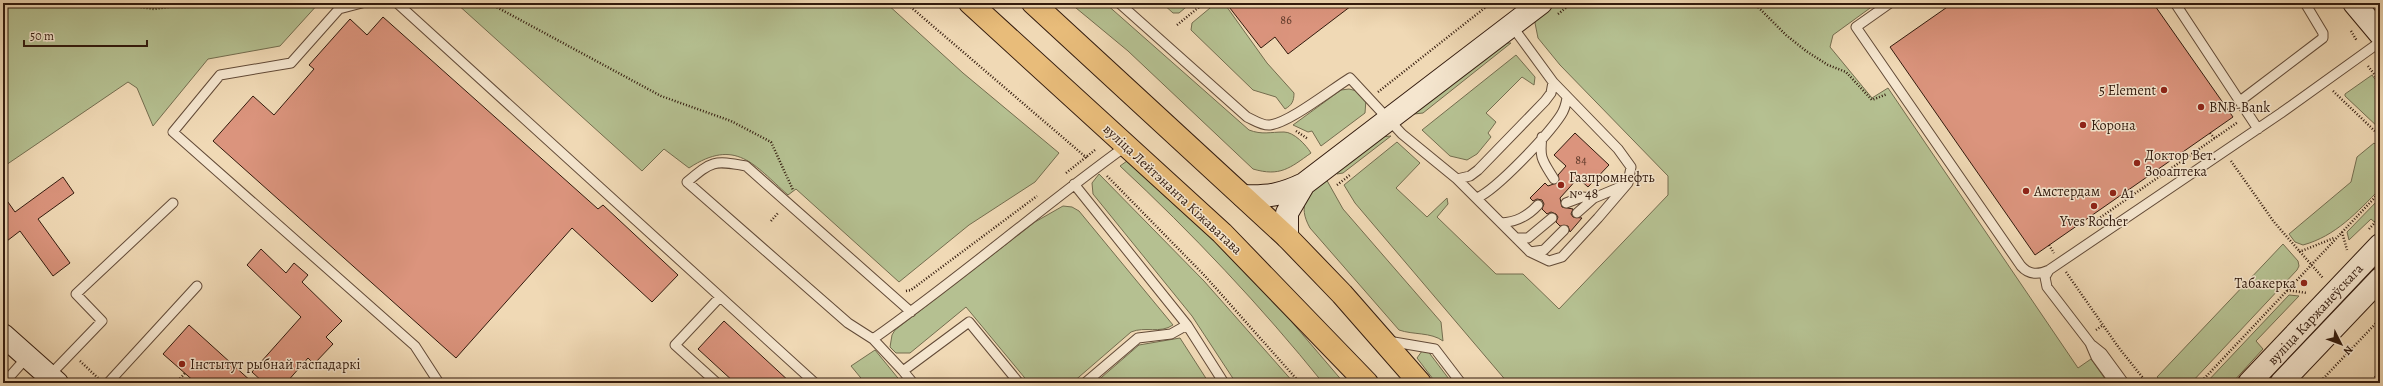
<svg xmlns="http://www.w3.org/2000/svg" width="2383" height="386" font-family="Alegreya,serif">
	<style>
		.green { fill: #b5c091; stroke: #746d4f }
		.building { fill: #db947d; stroke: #321a0d }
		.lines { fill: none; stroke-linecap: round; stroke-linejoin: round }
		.lane-casing { stroke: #624a37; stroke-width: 11 }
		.secondary-casing { stroke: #321a0d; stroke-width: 24 }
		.primary-casing { stroke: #321a0d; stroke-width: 24 }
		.path { stroke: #321a0d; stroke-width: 2.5; stroke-dasharray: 1 2; stroke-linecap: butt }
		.lane { stroke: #f5e6cf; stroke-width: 9 }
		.secondary { stroke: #f5e6cf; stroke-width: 22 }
		.primary { stroke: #e8bc7a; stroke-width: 22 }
		.poi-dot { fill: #8f2418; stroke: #f5e6cf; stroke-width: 1.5 }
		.labels { text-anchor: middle; stroke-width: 3; stroke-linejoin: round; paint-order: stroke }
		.number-label { font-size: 12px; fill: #5c3829 }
		.poi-label { font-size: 14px; fill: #321a0d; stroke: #f5e6cf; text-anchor: start }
		.street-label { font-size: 14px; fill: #321a0d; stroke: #f5e6cf }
	</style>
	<rect width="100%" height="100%" fill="#f0d9b5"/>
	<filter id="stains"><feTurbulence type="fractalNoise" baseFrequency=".005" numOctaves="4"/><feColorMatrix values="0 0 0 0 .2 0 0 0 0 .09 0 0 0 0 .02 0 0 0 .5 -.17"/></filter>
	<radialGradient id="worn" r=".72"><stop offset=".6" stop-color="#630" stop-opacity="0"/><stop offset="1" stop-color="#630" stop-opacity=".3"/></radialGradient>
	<path class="green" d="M3,3H319L280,46L208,59L153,126L137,88L128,82L3,167Z
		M456,3H886L963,73L1059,153L1035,182L969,225L899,282L796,189L788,195C754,165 736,137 689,168L664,149L642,171Z
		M1070,3H1105L1249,130C1262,135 1270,132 1284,132C1294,132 1306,145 1311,153C1290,168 1280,177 1253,169L1128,51Z
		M1162,3H1191L1179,13H1173Z
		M1216,3H1224L1267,63L1294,93C1294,101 1292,105 1285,109L1276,97L1253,90L1191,30L1192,23Z
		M1550,3H1877L1833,35L1830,47L1872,98L1888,88L2078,368L2091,359L2108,383H1508L1355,203L1344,185L1397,142L1420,163L1396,188L1427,217L1447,198L1448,204L1437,217L1496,274H1523L1559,309L1668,195V176L1560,65L1538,38L1535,23L1536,15Z
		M1500,43H1511L1423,113L1414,114L1415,108Z
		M1516,55L1535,77L1534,85L1522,77L1486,113L1496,122L1488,133L1491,137L1477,154L1467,160L1450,156L1422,130Z
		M2372,75L2380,86V129L2345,96V94Z
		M1349,89L1357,91L1366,99L1365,113L1321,146L1312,131L1308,132L1293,125L1341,90Z
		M1391,136L1343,173L1337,174L1334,169L1380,137Z
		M2374,143L2380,149V189C2357,212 2336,236 2303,245L2295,242L2289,234L2351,182L2357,157Z
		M1127,161H1133L1262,287L1344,383H1323C1261,306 1192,233 1120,166Z
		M1099,174L1204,281L1294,383H1236L1192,316L1093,194L1092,183Z
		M1325,177L1343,209L1441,322L1443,341C1431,332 1413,335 1399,330L1310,228C1297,205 1307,193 1325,177Z
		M2380,198V227L2371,219L2349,240L2347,232Z
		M1063,206L1072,207L1079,211L1173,325C1160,334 1145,326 1131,332L1072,383H1029L966,307L910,353H896L890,347L892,335L895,330L1035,222Z
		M2283,244L2298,261L2299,266L2297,270L2191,383H2164L2157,377Z
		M2289,295L2299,296L2256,341L2263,349L2232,383H2206Z
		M1180,338L1209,383H1095L1139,345Z
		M875,350L902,383H865L851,366Z
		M1427,350L1452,383H1436L1417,358L1422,351Z"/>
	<path class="building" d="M1226,3H1355L1288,54L1275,37L1261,48Z
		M1953,3H2153L2233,117L2035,255L1890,47Z
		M383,17L598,209L603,205L678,275L652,302L572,228L456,358L213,141L253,96L274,115L314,69L309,65L350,19L367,35Z
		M1575,133L1609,165L1588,187L1578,178L1560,198L1562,207L1573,209L1571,214L1573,217L1582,218L1570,232L1568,226H1560L1556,222L1558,217L1556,214L1551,212L1547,214L1542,209L1544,204L1542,200L1537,199L1533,201L1530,198L1545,183L1548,186L1559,182L1558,175L1566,166L1554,155Z
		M63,177L74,193L38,219L70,263L53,276L20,231L3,244V195L15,212Z
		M261,249L286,273L294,263L308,275L302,282L342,321L326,337L333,344L314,364L308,358L286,383H264L252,372L301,317L247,265Z
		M724,321L791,383H735L698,349Z
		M189,325L253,383H196L163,354Z"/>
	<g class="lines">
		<defs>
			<path id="lane" d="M362,3L339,9L291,63L220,75L173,132L415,346L439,383
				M397,3L815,383
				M1119,3L1247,117C1254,120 1262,126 1270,125C1289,123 1332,89 1350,78L1402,134L1457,179L1530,252L1549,261L1562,257L1598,218L1628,183L1631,167L1618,149L1553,82L1512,26
				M1890,3L1856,27L2021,266C2029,275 2038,275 2049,270L2281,113L2380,42
				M2175,3L2258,129
				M2240,101L2323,38V33L2305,3
				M1542,137C1539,159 1543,161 1554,179
				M1457,179L1470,176L1478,170L1545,101L1551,93L1553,82
				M1074,184L1187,325L1224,383
				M1477,198C1497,189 1548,135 1561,115C1565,109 1566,104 1567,98
				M1566,203L1582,197L1594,198L1625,185
				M1577,213L1594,198
				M1501,223C1516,222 1527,217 1538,205
				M1516,238H1528L1552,218
				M1530,252L1544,250L1564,230
				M2049,270L2045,277L2047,287L2090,343L2096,357L2115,383
				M911,312L746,166C713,160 712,161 687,182L848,323L873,339C960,278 1040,208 1126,146
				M873,339L903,371
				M1388,341L1435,349L1461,383
				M2092,345L2102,353L2124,383
				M49,376L102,321L76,294L173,203
				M4,383L28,356
				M108,383L197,286
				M717,383L675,345L720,297
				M913,383L903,371L969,322L1019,383
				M1085,383L1138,338L1171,334L1187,325"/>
			<path id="secondary" d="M2354,3L2380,34
				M1243,196C1268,197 1281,195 1304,184L1541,3
				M1287,237V213L1304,184
				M3,335L57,383
				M2249,383L2380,245
				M2281,383L2380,279"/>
			<path id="primary" d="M970,3L1222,233L1367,383
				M1033,3L1287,237L1342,294L1420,383"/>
		</defs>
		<use href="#lane" class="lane-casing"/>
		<use href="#secondary" class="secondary-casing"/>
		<use href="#primary" class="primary-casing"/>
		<path class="path" d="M114,3L154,9L196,3
			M489,3L661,96L731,121L771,142L793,190
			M906,3L1088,159
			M1754,3L1786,35L1806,51L1828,65L1846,72L1872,100L1887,94
			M1558,14L1572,3
			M1177,25L1204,3
			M2351,31L2357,41
			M2368,66L2380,82
			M2333,91L2380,136
			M1378,92L1491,3
			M1296,131L1308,139
			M2210,133L2215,139
			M2231,161L2274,222L2323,278
			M1066,173L1095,150
			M1107,176L1205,276L1300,383
			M1337,185L1350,175
			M771,221L779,212
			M2088,226L2238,122
			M2369,229L2380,217
			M2342,232L2347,250
			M2049,245L2054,253
			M2299,252L2334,238
			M2066,272L2119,348L2147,383
			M2287,290L2307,293
			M906,291L911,290L1037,196
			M2096,330L2103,325
			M80,361L98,378
			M176,383L185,373
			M2200,383L2380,192
			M2319,383L2380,319
			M2373,383L2380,366"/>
		<use href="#lane" class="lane"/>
		<use href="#secondary" class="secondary"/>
		<use href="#primary" class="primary"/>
	</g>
	<g class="poi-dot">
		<circle cx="2164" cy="90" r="4"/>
		<circle cx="2201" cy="107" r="4"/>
		<circle cx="2083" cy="125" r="4"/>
		<circle cx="2137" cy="163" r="4"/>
		<circle cx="1561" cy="185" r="4"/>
		<circle cx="2026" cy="191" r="4"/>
		<circle cx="2113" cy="193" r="4"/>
		<circle cx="2094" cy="206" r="4"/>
		<circle cx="2304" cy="283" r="4"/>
		<circle cx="182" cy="364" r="4"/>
	</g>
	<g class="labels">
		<g class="number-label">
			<text x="1286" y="24">86</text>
			<text x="1581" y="164">84</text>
		</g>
		<g class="poi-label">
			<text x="2156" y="95" text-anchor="end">5 Element</text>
			<text x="2209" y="112">BNB-Bank</text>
			<text x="2091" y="130">Корона</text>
			<text x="2145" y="160">Доктор Вет.<tspan x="2145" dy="16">Зооаптека</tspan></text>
			<text x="1569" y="182">Газпромнефть<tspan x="1569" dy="16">№ 48</tspan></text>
			<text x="2034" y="196">Амстердам</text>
			<text x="2121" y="198">A1</text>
			<text x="2094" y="226" text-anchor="middle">Yves Rocher</text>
			<text x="2296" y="288" text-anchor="end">Табакерка</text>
			<text x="190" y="369">Інстытут рыбнай гаспадаркі</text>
		</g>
		<g class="street-label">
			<text transform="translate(1173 189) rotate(43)" y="5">вуліца Лейтэнанта Кіжаватава</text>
			<text transform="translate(2315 314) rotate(-47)" y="5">вуліца Каржанеўскага</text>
		</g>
	</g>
	<rect width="2383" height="386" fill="none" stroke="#f0d9b5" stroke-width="16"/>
	<rect x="4" y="4" width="2375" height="378" fill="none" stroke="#321a0d" stroke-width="2"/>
	<rect x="8" y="8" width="2367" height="370" fill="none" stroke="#321a0d"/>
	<g transform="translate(2341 344) rotate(132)" stroke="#f5e6cf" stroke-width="3" paint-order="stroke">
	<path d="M0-3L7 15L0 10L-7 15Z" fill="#321a0d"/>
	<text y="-6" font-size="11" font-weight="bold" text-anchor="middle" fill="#321a0d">N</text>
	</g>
	<path d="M24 40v6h123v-6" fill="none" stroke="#321a0d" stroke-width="2"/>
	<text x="30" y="40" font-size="12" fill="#321a0d" stroke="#f5e6cf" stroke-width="3" paint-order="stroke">50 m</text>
	<rect width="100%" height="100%" filter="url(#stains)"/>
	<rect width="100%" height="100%" fill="url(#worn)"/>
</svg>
